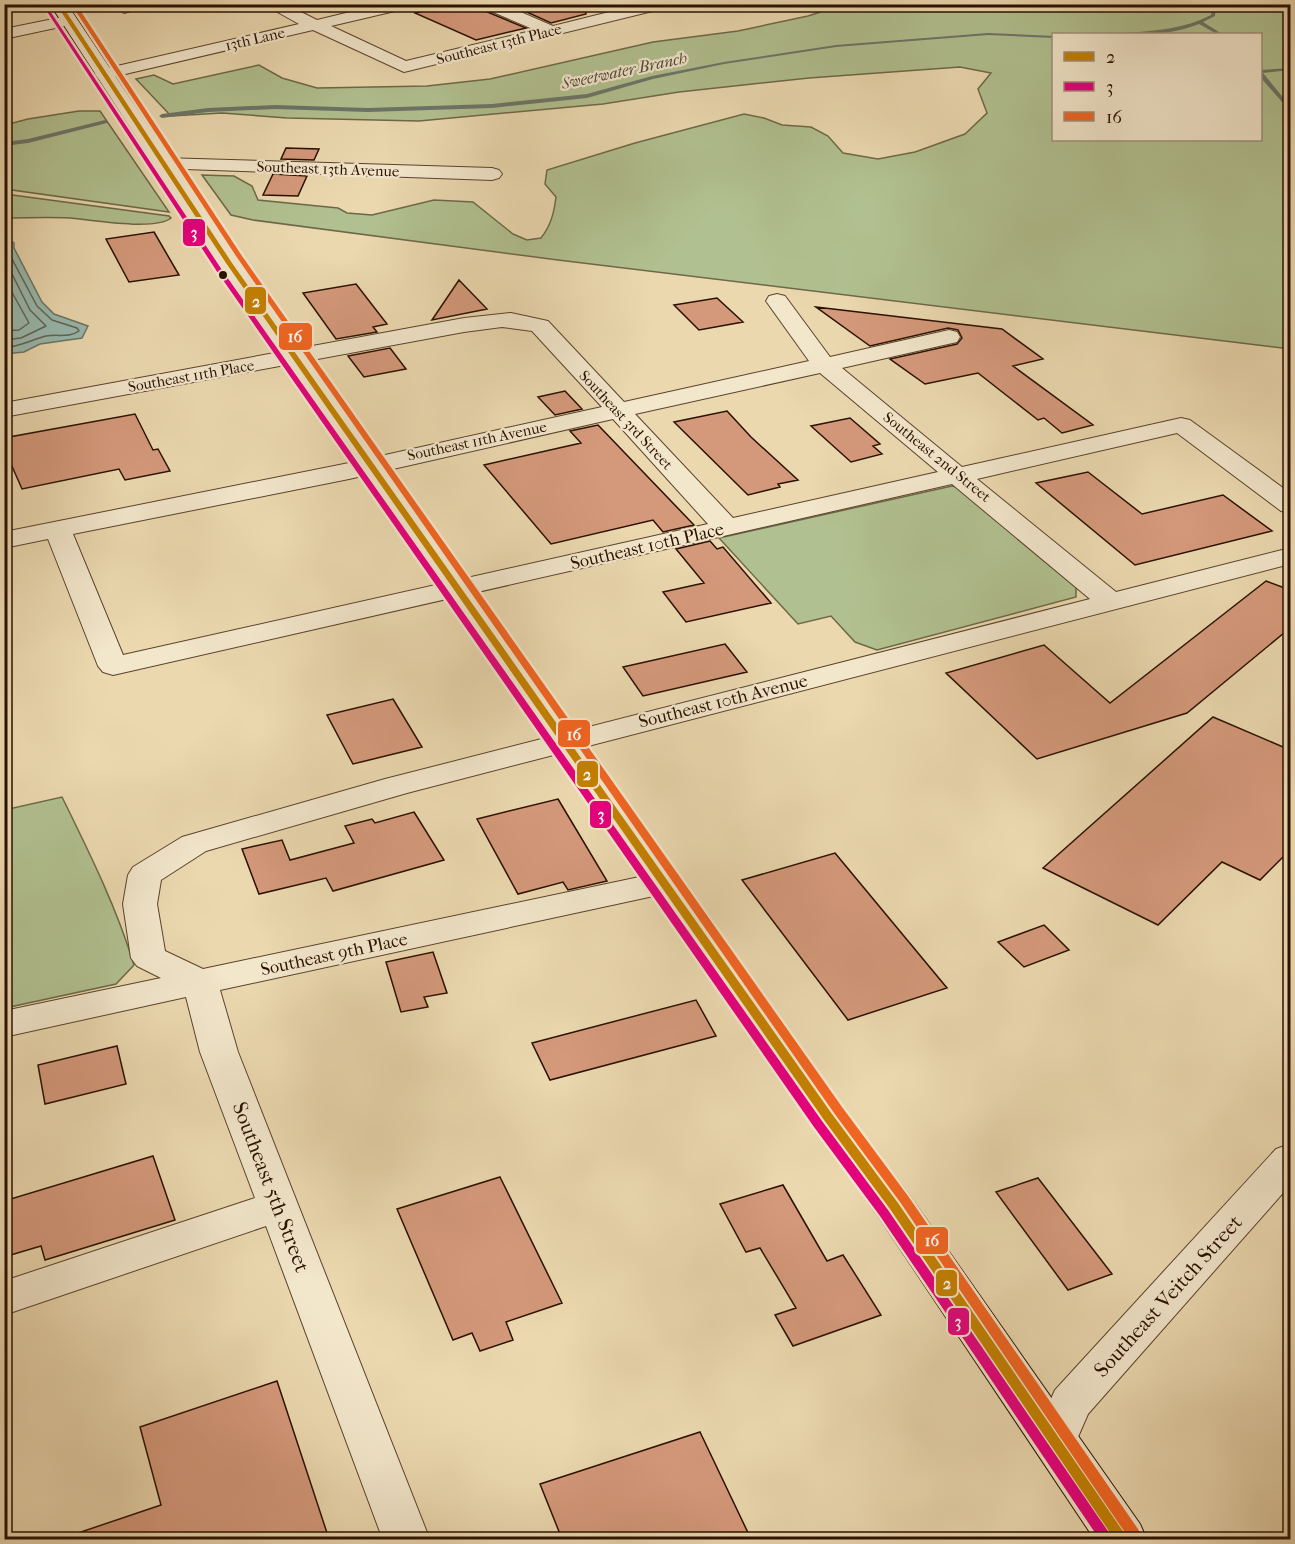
<svg xmlns="http://www.w3.org/2000/svg" width="1295" height="1544" font-family="'IM FELL French Canon',serif">
	<style>
		.green { fill: #b1c090; stroke: #6e6848; stroke-width: 1.5; fill-rule: evenodd }
		.water { fill: #98b9ae; stroke: #6c7568; stroke-width: 1.5 }
		.lines { fill: none; stroke-linecap: round; stroke-linejoin: round }
		.shore { stroke: #616457; stroke-width: 1.5 }
		.stream { fill: #6c7568; fill-rule: evenodd }
		.building { fill: #d4997b; stroke: #2a1000; stroke-width: 1.5 }
		.street-casing { stroke: #5a422c; stroke-width: 2 }
		.secondary-casing { stroke: #2a1000; stroke-width: 2 }
		.street { fill: #f2e6cb; fill-rule: evenodd }
		.secondary { fill: #f2e6cb; fill-rule: evenodd }
		.bus-1-casing { stroke: #f2e6cb; stroke-width: 5 }
		.bus-2-casing { stroke: #f2e6cb; stroke-width: 5 }
		.bus-3-casing { stroke: #f2e6cb; stroke-width: 5 }
		.bus-1 { fill: #c48000; fill-rule: evenodd }
		.bus-2 { fill: #e5007d; fill-rule: evenodd }
		.bus-3 { fill: #f26522; fill-rule: evenodd }
		.bus-dot { fill: #2a1000; stroke: #f2e6cb; stroke-width: 2 }
		.labels { text-anchor: middle; stroke-width: 4.5; stroke-linejoin: round; paint-order: stroke }
		.far-street-label { font-size: 15px; fill: #2a1000; stroke: #f2e6cb }
		.far-water-label { font-size: 16px; font-style: italic; fill: #504b3d; stroke: #f2e6cb }
		.street-label { font-size: 18px; fill: #2a1000; stroke: #f2e6cb }
		.near-street-label { font-size: 21px; fill: #2a1000; stroke: #f2e6cb }
		.line-badge { stroke: #f2e6cb; stroke-width: 2 }
		.badge-label { font-size: 16px; text-anchor: middle; font-weight: bold; fill: #fff }
	</style>
	<rect width="100%" height="100%" fill="#ebd8af"/>
	<filter id="stains"><feTurbulence type="fractalNoise" baseFrequency=".00333" numOctaves="4"/><feColorMatrix values="0 0 0 0 .2 0 0 0 0 .09 0 0 0 0 .02 0 0 0 .5 -.17"/></filter>
	<radialGradient id="worn" r=".72"><stop offset=".6" stop-color="#630" stop-opacity="0"/><stop offset="1" stop-color="#630" stop-opacity=".3"/></radialGradient>
	<path class="green" d="M842,5H1290V349L558,260L253,220L231,215L202,175L234,176L252,186L258,200L338,208L347,213L372,215L434,200L473,202L513,234L527,240L541,238C551,225 554,213 556,197L545,184L547,170L635,143L744,114L764,118L782,125L811,127L828,136L843,153L878,159L915,152L965,134L987,113L978,89L991,73L960,67L809,78L679,92L603,104L419,121L287,118L222,113L171,116L136,79L154,75L173,84L259,65L282,78L317,88L427,86L490,79L653,42L738,31L808,16ZM1260,34V140H1054V34Z
		M79,111H100L169,212L5,189V125L28,119Z
		M5,194L169,216L171,218C155,231 91,220 70,218C48,217 26,218 5,218Z
		M952,486L961,488L1076,587V597L877,650L855,642L831,616L798,624L719,538Z
		M62,797C89,852 116,906 134,965L116,984L5,1008L4,810Z"/>
	<path class="water" d="M5,237L14,243V248L42,302L54,314L88,326L82,338L40,344L24,352L5,354Z"/>
	<g class="lines">
		<path class="shore" d="M4,244L37,306L52,320L77,328L79,331C69,338 58,334 46,336C31,340 21,346 4,348
			M4,258L30,310L46,326L21,338L4,340
			M4,278L29,323L19,330L4,331"/>
		<path class="stream" d="M1212,4H1216L1215,16L1203,22L1222,34H1217L1199,24C1176,33 1147,37 1123,34L1125,33C1155,31 1184,29 1211,15Z
			M988,33L1054,36V38L988,35L836,47L724,64L653,79L587,98L492,108L368,112L275,109L208,112L162,118L159,116L162,114L208,108L275,105L368,108L492,104L587,94L652,76L724,62L836,45Z
			M1290,68V70L1263,73L1290,106V111L1260,77V70Z
			M105,120L107,121V123L28,143L4,146V142L28,139Z"/>
	</g>
	<path class="building" d="M454,4H477L480,9L526,28L476,40L415,13Z
		M509,4H585L586,14L551,23Z
		M286,148L319,149L314,160L281,159Z
		M273,174L307,176L298,196L263,195Z
		M154,232L179,275L129,282L106,239Z
		M459,280L487,309L432,320Z
		M356,284L387,324L373,327L377,332L336,339L303,293Z
		M717,298L743,322L699,330L674,305Z
		M816,307L1002,329L1043,359L1013,366L1093,425L1062,433L1044,418L1038,420L978,373L925,384L890,359L957,344L962,338L958,330L948,328L870,346Z
		M390,348L406,369L364,377L348,356Z
		M565,391L582,409L555,415L538,397Z
		M727,411L751,437L798,480L778,484L780,487L748,495L674,422Z
		M135,414L153,450L158,449L170,471L125,480L119,469L22,489L4,448V438Z
		M850,418L880,444L873,446L882,454L851,462L811,426Z
		M598,425L694,525L663,532L653,520L551,544L484,465L581,443L570,431Z
		M1088,472L1142,514L1223,495L1272,531L1135,565L1036,483Z
		M710,541L717,549L723,547L771,603L686,622L663,592L704,583L676,549Z
		M1266,581L1290,590V628L1187,713L1037,759L946,673L1044,645L1110,703Z
		M725,644L747,672L643,696L623,667Z
		M393,699L422,747L353,764L327,715Z
		M1213,717L1290,750V850L1260,880L1222,862L1158,925L1043,868Z
		M558,799L607,881L568,890L563,882L518,894L477,819Z
		M414,812L444,860L333,891L326,878L259,894L242,849L282,840L290,860L354,843L345,826L372,819L375,823Z
		M835,853L947,988L848,1020L742,880Z
		M1044,925L1069,950L1024,967L998,942Z
		M433,952L447,993L424,997L428,1007L401,1012L386,962Z
		M696,1000L716,1036L550,1080L532,1043Z
		M117,1046L126,1084L45,1104L38,1065Z
		M153,1156L175,1220L45,1260L41,1246L4,1257V1201Z
		M500,1177L562,1303L506,1322L513,1340L480,1351L472,1333L453,1340L397,1209Z
		M1038,1178L1112,1274L1068,1290L996,1192Z
		M783,1185L827,1261L843,1255L881,1315L793,1346L775,1315L796,1308L760,1248L746,1252L720,1204Z
		M277,1381L329,1539H73L72,1535L161,1505L140,1427Z
		M700,1432L751,1539H562L540,1484Z"/>
	<g class="lines">
		<defs>
			<path id="street" d="M119,4H147L145,7L124,13L116,8Z
				M263,4H285L317,20L383,4H414L412,7L331,26L406,61L535,30L481,7L479,4H502L553,26L641,4H671L669,7L404,72L313,30L104,79L98,78L95,74L98,70L104,69L299,24Z
				M68,16L74,18L76,21L74,24L4,39V29Z
				M163,158L492,168L499,170L502,174L499,178L492,180L156,168L153,164L156,160Z
				M777,294L785,296L830,357L949,330L957,332L960,337L957,342L842,368L962,467L1181,418L1190,420L1290,493V513L1281,511L1177,433L977,479L1116,592L1290,548V564L407,793L206,851L161,880L157,904L165,951L203,969L663,872L675,875L680,883L675,891L663,894L220,990L238,1052L430,1540H383L266,1226L4,1315V1281L255,1198L200,1052L186,997L4,1037V1011L161,978L137,966L131,958L123,904L128,875L133,867L182,837L385,779L1090,599L952,484L113,675L103,672L98,666L48,539L4,548V532L349,463L602,407L532,331L502,327L464,332L4,417V403L464,318L511,313L548,321L624,402L809,361L766,301L769,296ZM820,373L938,472L733,518L635,414ZM613,419L708,524L123,655L73,534L349,479Z
				M1290,1144V1185L1088,1414L1071,1453L1055,1458L1039,1453L1033,1439L1055,1390L1276,1149Z"/>
			<path id="secondary" d="M50,4H67L238,260L469,582L675,875L842,1107L909,1195L1140,1524L1147,1540H1095L879,1217L814,1127L446,590L218,263Z"/>
		</defs>
		<use href="#street" class="street-casing"/>
		<use href="#secondary" class="secondary-casing"/>
		<use href="#street" class="street"/>
		<use href="#secondary" class="secondary"/>
		<defs>
			<path id="bus-1" d="M56,4H61L232,263L832,1114L898,1203L1129,1540H1115L890,1209L824,1120L226,263Z"/>
			<path id="bus-2" d="M46,10L50,11L222,270L822,1121L888,1210L1114,1540H1100L880,1216L814,1127L216,270Z"/>
			<path id="bus-3" d="M71,4H76L242,256L842,1107L908,1196L1138,1529L1140,1533L1138,1537L1133,1539L1128,1537L900,1202L834,1113L236,256Z"/>
		</defs>
		<use href="#bus-1" class="bus-1-casing"/>
		<use href="#bus-2" class="bus-2-casing"/>
		<use href="#bus-3" class="bus-3-casing"/>
		<use href="#bus-1" class="bus-1"/>
		<use href="#bus-2" class="bus-2"/>
		<use href="#bus-3" class="bus-3"/>
	</g>
	<circle class="bus-dot" cx="223" cy="275" r="5"/>
	<g class="labels">
		<g class="far-street-label">
			<text transform="translate(255 39) rotate(-13)" y="5">13th Lane</text>
			<text transform="translate(499 44) rotate(-14)" y="5">Southeast 13th Place</text>
			<text transform="translate(328 169) rotate(2)" y="5">Southeast 13th Avenue</text>
			<text transform="translate(191 376) rotate(-10)" y="5">Southeast 11th Place</text>
			<text transform="translate(626 420) rotate(47)" y="5">Southeast 3rd Street</text>
			<text transform="translate(477 441) rotate(-12)" y="5">Southeast 11th Avenue</text>
			<text transform="translate(937 457) rotate(39)" y="5">Southeast 2nd Street</text>
		</g>
		<g class="far-water-label">
			<text transform="translate(624 70) rotate(-12)" y="6">Sweetwater Branch</text>
		</g>
		<g class="street-label">
			<text transform="translate(647 546) rotate(-13)" y="6">Southeast 10th Place</text>
			<text transform="translate(723 701) rotate(-14)" y="6">Southeast 10th Avenue</text>
			<text transform="translate(334 954) rotate(-12)" y="6">Southeast 9th Place</text>
		</g>
		<g class="near-street-label">
			<text transform="translate(271 1187) rotate(69)" y="7">Southeast 5th Street</text>
			<text transform="translate(1168 1296) rotate(-48)" y="7">Southeast Veitch Street</text>
		</g>
	</g>
	<g class="line-badge">
		<rect x="182" y="218" width="24" height="29" rx="6" fill="#e5007d"/>
		<rect x="244" y="286" width="23" height="29" rx="6" fill="#c48000"/>
		<rect x="278" y="322" width="35" height="29" rx="6" fill="#f26522"/>
		<rect x="557" y="719" width="34" height="29" rx="6" fill="#f26522"/>
		<rect x="576" y="760" width="23" height="28" rx="6" fill="#c48000"/>
		<rect x="589" y="800" width="23" height="29" rx="6" fill="#e5007d"/>
		<rect x="915" y="1226" width="34" height="29" rx="6" fill="#f26522"/>
		<rect x="935" y="1269" width="23" height="28" rx="6" fill="#c48000"/>
		<rect x="947" y="1307" width="23" height="29" rx="6" fill="#e5007d"/>
	</g>
	<g class="badge-label">
		<text x="194" y="238">3</text>
		<text x="256" y="307">2</text>
		<text x="295" y="342">16</text>
		<text x="574" y="740">16</text>
		<text x="587" y="780">2</text>
		<text x="601" y="820">3</text>
		<text x="932" y="1246">16</text>
		<text x="947" y="1289">2</text>
		<text x="958" y="1327">3</text>
	</g>
	<rect width="1295" height="1544" fill="none" stroke="#ebd8af" stroke-width="24"/>
	<rect x="6" y="6" width="1283" height="1532" fill="none" stroke="#2a1000" stroke-width="3"/>
	<rect x="12" y="12" width="1271" height="1520" fill="none" stroke="#2a1000" stroke-width="1.5"/>
	<rect x="1052" y="33" width="210" height="108" fill="#f2e6cb" stroke="#a2907a" stroke-width="1.5"/>
	<rect x="1064" y="52" width="30" height="9" fill="#c48000" stroke="#a2907a" stroke-width="1.5"/>
	<text x="1106" y="63" font-size="18" fill="#2a1000">2</text>
	<rect x="1064" y="82" width="30" height="9" fill="#e5007d" stroke="#a2907a" stroke-width="1.5"/>
	<text x="1106" y="93" font-size="18" fill="#2a1000">3</text>
	<rect x="1064" y="112" width="30" height="9" fill="#f26522" stroke="#a2907a" stroke-width="1.5"/>
	<text x="1106" y="123" font-size="18" fill="#2a1000">16</text>
	<rect width="100%" height="100%" filter="url(#stains)"/>
	<rect width="100%" height="100%" fill="url(#worn)"/>
</svg>
